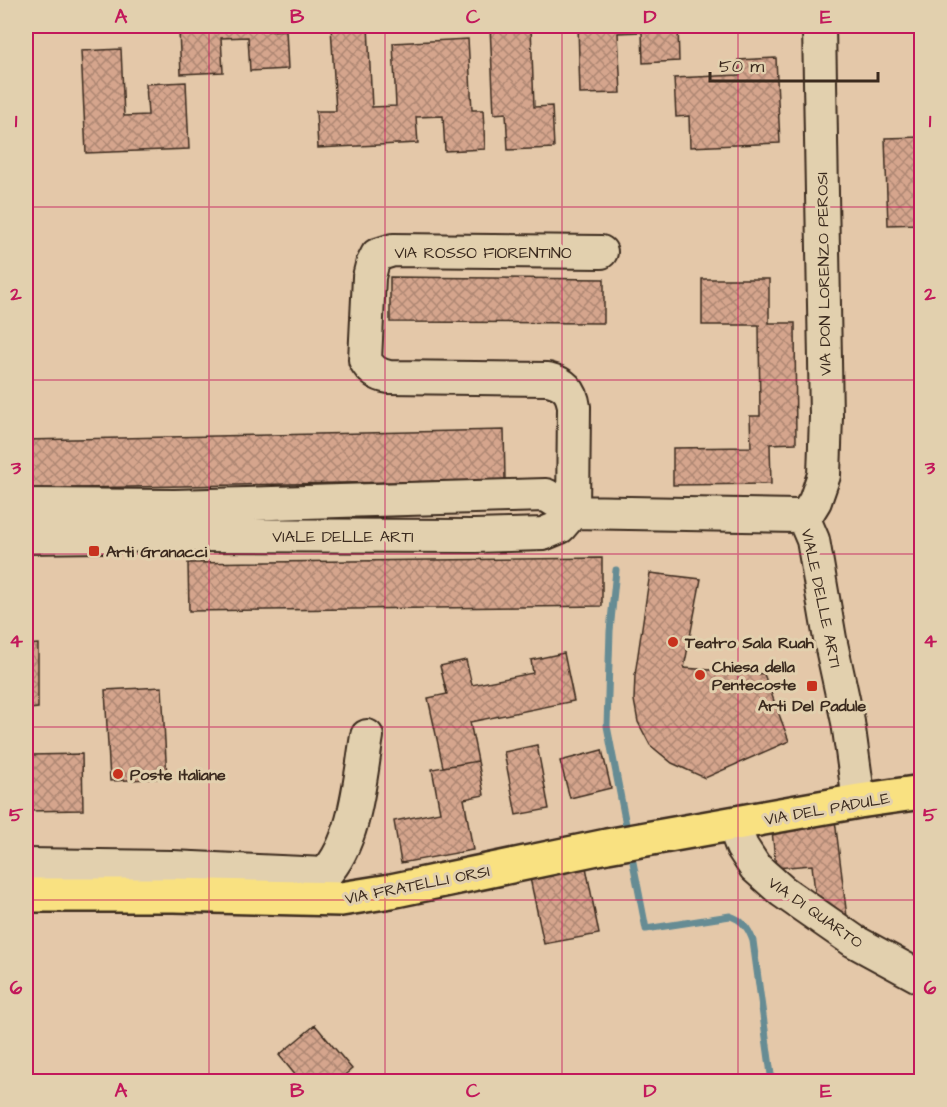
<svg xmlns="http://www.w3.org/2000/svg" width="947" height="1107" font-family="'Architects Daughter',sans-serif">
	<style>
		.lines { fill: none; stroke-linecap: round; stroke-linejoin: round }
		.stream { stroke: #668c94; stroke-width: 7 }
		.building { fill: url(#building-cross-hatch); stroke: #3b2a1e; stroke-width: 1.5 }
		.minor-casing { stroke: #3b2a1e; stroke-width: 36 }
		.major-casing { stroke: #3b2a1e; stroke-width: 38 }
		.minor { stroke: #e2d0ae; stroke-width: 32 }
		.major { stroke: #f9e181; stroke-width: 33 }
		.grid { fill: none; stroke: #c2185b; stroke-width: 1.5; stroke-opacity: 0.55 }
		.poi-dot { fill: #c8321e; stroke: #e2d0ae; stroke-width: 2 }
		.labels { text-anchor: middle; stroke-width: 6; stroke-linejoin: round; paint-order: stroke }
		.street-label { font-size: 16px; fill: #3b2a1e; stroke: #e2d0ae }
		.poi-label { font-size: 16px; font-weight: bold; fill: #3b2a1e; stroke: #e2d0ae; text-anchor: start }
		.neatline { fill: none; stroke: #c2185b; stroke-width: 2 }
		.grid-label { font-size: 20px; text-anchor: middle; font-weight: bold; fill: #c2185b }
	</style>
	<defs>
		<pattern id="building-cross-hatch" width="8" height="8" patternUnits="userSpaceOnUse" patternTransform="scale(1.5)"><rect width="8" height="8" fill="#d5a58d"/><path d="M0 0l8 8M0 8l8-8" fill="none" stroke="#ae8773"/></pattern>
	</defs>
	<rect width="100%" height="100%" fill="#e4c8a9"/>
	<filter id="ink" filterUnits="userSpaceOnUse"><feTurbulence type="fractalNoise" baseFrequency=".0167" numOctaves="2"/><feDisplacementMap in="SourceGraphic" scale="12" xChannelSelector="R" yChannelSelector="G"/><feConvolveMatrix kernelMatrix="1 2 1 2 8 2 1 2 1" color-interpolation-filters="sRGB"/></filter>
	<g filter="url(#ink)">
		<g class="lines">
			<path class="stream" d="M616,570L610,631L607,726L628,835
				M631,852L646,929L730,916C743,920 749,929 753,941L772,1082"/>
		</g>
		<path class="building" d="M198,26H268V31L286,30L288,69L250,71L248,37L221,38L223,72L181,74L179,31L198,30Z
			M331,26H368L372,107L396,106L393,43L468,39L472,110H483L485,149L445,151L443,116L416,117L418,143L318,148L316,111H336Z
			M490,26H531L534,107L552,106L554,148L508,150L506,113L494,114Z
			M578,26H678L679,61L643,63L642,32L618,33L621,93L580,94Z
			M121,49L124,116L148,115L146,84L186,82L189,149L86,153L81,51Z
			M776,58L780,143L690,147L689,116L676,117L674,78L739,75L738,60Z
			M922,137V224L888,225L885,138Z
			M390,277L604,279V323L390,322Z
			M702,279H769V323H795L796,443L770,444L771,484L673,485V448L751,447L750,416H760L759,325H702Z
			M504,430L505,480L26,489V440Z
			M602,558V606L189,611L188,563Z
			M650,573L701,579L684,668L764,674L789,741L705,778L672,763L650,745L638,722L634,700L635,675Z
			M38,644V708L29,709L30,774H26V645Z
			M564,653L574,701L470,722L478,761L443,767L428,698L447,694L440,666L466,660L472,685L533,673L531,660Z
			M162,687L167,778L110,781L105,690Z
			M537,745L549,809L516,815L504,752Z
			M602,750L611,788L570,798L560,761Z
			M82,754L83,810L26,811V774H30V755Z
			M478,761L484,795L464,799L473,850L401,863L394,821L440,812L432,769Z
			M835,820L847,917L817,910L812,865L776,868L772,831Z
			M586,867L599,934L544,944L530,878Z
			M315,1025L352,1069L336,1082H301L279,1055Z"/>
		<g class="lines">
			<defs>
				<path id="minor" d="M26,505L175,506L546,495L573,512L797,516L804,519L813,540L830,639L848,722L859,801
					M573,512L574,407C572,391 565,383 548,379L389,377C377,375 371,370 365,360L369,277L372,265L377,255L393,250L601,252
					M804,519L815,501L824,475L826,416L819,26
					M26,537L176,535L475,536L543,534L560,527L573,512
					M733,824L742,847L755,867L782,891L854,941L922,978
					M26,865L172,867L174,888
					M172,867L325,874C356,842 360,778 367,736"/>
				<path id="major" d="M26,895H174L341,899L391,891L607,846L859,801L922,792"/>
			</defs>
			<use href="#minor" class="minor-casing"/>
			<use href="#major" class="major-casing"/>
			<use href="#minor" class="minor"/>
			<use href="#major" class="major"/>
		</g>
	</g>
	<path class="grid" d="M209,26V1082M385,26V1082M562,26V1082M738,26V1082M26,207H922M26,380H922M26,554H922M26,727H922M26,900H922"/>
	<g class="poi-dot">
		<rect x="88" y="545" width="12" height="12" rx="3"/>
		<circle cx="673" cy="642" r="6"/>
		<circle cx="700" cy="675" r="6"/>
		<rect x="806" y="680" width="12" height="12" rx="3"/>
		<circle cx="118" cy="774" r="6"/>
	</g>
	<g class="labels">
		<g class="street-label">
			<text x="483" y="258">VIA ROSSO FIORENTINO</text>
			<text transform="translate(823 274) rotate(-91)" y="6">VIA DON LORENZO PEROSI</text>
			<text x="343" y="542">VIALE DELLE ARTI</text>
			<text transform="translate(822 598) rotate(78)" y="6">VIALE DELLE ARTI</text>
			<text transform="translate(827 808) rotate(-10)" y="6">VIA DEL PADULE</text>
			<text transform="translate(417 884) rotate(-11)" y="6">VIA FRATELLI ORSI</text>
			<text transform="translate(816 912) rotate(35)" y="6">VIA DI QUARTO</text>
		</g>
		<g class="poi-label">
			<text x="106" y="557">Arti Granacci</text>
			<text x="685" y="648">Teatro Sala Ruah</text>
			<text x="712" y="672">Chiesa della<tspan x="712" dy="18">Pentecoste</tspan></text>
			<text x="812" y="711" text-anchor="middle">Arti Del Padule</text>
			<text x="130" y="780">Poste Italiane</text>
		</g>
	</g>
	<rect width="947" height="1107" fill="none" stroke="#e2d0ae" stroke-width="66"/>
	<path d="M710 72v9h168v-9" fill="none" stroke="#3b2a1e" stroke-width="3"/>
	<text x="719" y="72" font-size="18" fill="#3b2a1e" stroke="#e2d0ae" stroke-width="4.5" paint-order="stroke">50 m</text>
	<rect x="33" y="33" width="881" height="1041" class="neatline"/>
	<g class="grid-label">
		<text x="121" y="23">A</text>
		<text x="297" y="23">B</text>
		<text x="473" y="23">C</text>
		<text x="650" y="23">D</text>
		<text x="826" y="23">E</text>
		<text x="16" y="127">1</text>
		<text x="930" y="127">1</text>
		<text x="16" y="300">2</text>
		<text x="930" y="300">2</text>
		<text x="16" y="474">3</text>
		<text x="930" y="474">3</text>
		<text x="16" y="647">4</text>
		<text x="930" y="647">4</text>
		<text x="16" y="821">5</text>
		<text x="930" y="821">5</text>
		<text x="16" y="994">6</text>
		<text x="930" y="994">6</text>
		<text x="121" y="1097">A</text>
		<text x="297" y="1097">B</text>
		<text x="473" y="1097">C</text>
		<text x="650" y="1097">D</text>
		<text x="826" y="1097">E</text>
	</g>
</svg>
